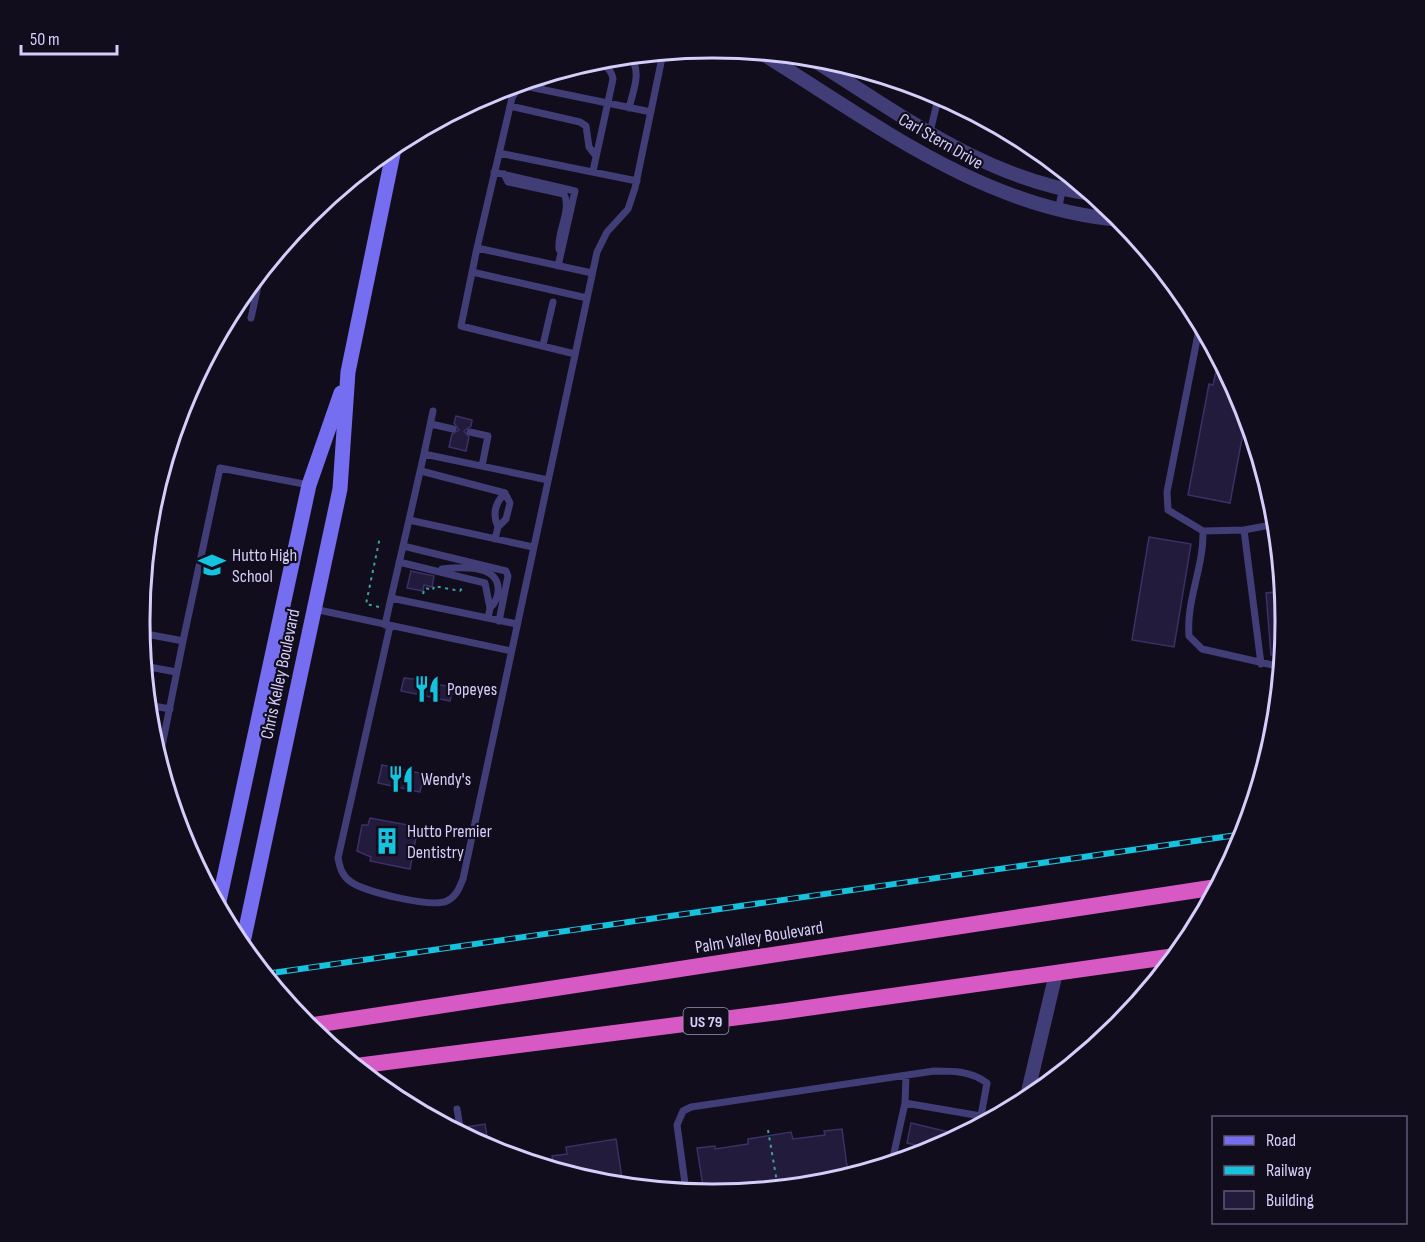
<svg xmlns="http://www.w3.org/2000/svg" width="1425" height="1242" font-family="'Sofia Sans Condensed',sans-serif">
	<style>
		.building { fill: #231b3c; stroke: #3c3065; stroke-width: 1.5 }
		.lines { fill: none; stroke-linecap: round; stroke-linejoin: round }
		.path { stroke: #38a4a2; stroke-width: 2; stroke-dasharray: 3 4.5; stroke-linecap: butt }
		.service { stroke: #413d77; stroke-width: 7 }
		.minor { stroke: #413d77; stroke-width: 14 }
		.secondary { stroke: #766ef1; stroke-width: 15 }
		.trunk { stroke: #d75ac4; stroke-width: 16 }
		.rail-casing { stroke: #15c3df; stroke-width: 6 }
		.rail { stroke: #110d1d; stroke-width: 4; stroke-dasharray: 11; stroke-linecap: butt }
		.labels { text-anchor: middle; stroke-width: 4.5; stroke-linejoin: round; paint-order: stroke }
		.shield { fill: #110d1d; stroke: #9a94b8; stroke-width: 1.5 }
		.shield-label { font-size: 16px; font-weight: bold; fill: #d5cefa }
		.street-label { font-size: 18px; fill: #d5cefa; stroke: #110d1d }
		.poi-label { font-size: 18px; fill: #d5cefa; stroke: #110d1d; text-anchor: start }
		.rim { fill: none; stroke: #d5cefa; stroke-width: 3 }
	</style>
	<rect width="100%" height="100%" fill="#110d1d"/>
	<path class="building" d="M1219,358L1242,402L1246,417L1230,503L1188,495L1209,384L1213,385Z
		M456,416L472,420L471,426L464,431L469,437L466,451L449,447L452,434L459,430L454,423Z
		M1149,537L1191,544L1174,647L1132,640Z
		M411,571L434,576L432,587L424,585L423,591L407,588Z
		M1283,591L1286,621L1282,654L1271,655L1266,593Z
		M404,678L435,681V684L453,687L450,701L401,691Z
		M382,765L424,774L420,792L378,783Z
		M370,818L408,825L407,830L417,832L410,869L370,861L371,857L357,851L362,825H368Z
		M911,1123L961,1135L922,1153L923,1147L907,1143Z
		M485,1124L489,1148L466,1136V1127Z
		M842,1129L848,1174L704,1193L697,1148L715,1146V1149L748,1144V1139L791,1132L793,1139L825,1135L824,1131Z
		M616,1139L623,1185L600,1183L554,1169L552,1156L567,1154L566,1147Z"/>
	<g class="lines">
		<path class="path" d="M220,333L228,335
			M423,594L425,588L433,590L434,586L460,591L462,588
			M379,607L366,604L380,537
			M768,1130L778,1188"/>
		<path class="service" d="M629,56C643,70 633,91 629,108
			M539,89L547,75
			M510,106L580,122L586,126L589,147L596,156
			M930,132L939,95
			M499,153L637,181
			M593,171L613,79C611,68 604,64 593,61
			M494,172L575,191L558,266
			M504,174L508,182L564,194C572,210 557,231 559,249
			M1058,210L1066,174
			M477,248L461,326L575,354
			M472,272L587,298
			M592,273L477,248L512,98L517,90L525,86L651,112
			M251,318L261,272
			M1200,324L1167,492L1168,510L1203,531C1204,567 1186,600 1189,636L1202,649L1281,667
			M543,345L553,302
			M433,411L424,454L548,480
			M431,424L453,429
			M470,432L488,436L482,466
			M421,471L505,493L510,503L506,519L498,527L495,539
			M409,520L424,454
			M498,527C492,514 495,503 505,493
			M1244,530L1276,524
			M1203,531L1244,530L1261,664
			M403,546L506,571L508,576L499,621
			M399,562L485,583L490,608L488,618
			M442,569C458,567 496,564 498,587C499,596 496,602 490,608
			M391,598L409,520L533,547
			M314,609L511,651
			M385,625L391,598L517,624
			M390,626L338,858C340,868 342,876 351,882C366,892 431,908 447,901C457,896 459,888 463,879L597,252L607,232L628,209L635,188L663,53
			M141,633L183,641L220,468L309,485
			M144,666L176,672
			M148,705L170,709
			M159,761L183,641
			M457,1109L461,1133
			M892,1162L905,1103
			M686,1191L677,1125L683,1111L691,1107L934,1071C954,1071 971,1071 987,1083L981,1116L905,1103L906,1076"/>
		<path class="minor" d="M761,53C873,122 984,209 1121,220
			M810,58C899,113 985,180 1092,194
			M1026,1100L1056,973"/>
		<path class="secondary" d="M218,906L309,485L341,393
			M242,947L340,489L348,372L395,144"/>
		<path class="trunk" d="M307,1026L1217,887
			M356,1066L786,1011L1175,956"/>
		<defs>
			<path id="rail" d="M265,974L1244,834"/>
		</defs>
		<use href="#rail" class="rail-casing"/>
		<use href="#rail" class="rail"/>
	</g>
	<defs>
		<symbol id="school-bare" viewBox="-9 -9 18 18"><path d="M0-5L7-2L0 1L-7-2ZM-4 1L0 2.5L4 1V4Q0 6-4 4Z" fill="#15c3df" stroke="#110d1d" stroke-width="2.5" paint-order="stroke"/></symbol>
		<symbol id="restaurant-bare" viewBox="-9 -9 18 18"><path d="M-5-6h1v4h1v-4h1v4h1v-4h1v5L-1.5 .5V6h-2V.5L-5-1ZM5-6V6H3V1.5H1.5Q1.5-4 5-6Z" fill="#15c3df" stroke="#110d1d" stroke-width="2.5" paint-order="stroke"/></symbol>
		<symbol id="building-bare" viewBox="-9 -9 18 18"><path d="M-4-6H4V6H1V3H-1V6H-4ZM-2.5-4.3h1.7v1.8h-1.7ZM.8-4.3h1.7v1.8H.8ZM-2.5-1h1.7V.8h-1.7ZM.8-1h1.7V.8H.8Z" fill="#15c3df" stroke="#110d1d" stroke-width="2.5" paint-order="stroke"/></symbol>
	</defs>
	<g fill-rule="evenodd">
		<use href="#school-bare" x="193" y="546" width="38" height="38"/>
		<use href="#restaurant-bare" x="408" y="670" width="38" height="38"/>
		<use href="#restaurant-bare" x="382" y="760" width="38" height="38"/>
		<use href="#building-bare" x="368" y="822" width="38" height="38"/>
	</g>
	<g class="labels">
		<rect class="shield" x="683.5" y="1008" width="45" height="26" rx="4.5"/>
		<g class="shield-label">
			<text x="706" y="1027">US 79</text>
		</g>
		<g class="street-label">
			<text transform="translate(941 141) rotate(30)" y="6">Carl Stern Drive</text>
			<text transform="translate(280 674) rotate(-78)" y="6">Chris Kelley Boulevard</text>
			<text transform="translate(759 937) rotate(-9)" y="6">Palm Valley Boulevard</text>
		</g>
		<g class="poi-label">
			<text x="232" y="561">Hutto High<tspan x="232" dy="21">School</tspan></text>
			<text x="447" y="695">Popeyes</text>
			<text x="421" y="785">Wendy's</text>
			<text x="407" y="837">Hutto Premier<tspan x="407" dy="21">Dentistry</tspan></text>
		</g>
	</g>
	<path d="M0 0H1425V1242H0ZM712 58H713A562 562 0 0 1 1275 620V622A562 562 0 0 1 713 1184H712A562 562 0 0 1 150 622V620A562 562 0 0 1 712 58Z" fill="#110d1d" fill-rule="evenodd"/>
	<path class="rim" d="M712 58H713A562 562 0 0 1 1275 620V622A562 562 0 0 1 713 1184H712A562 562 0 0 1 150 622V620A562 562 0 0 1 712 58Z"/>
	<rect x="1212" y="1116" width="195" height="108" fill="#110d1d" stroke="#5f5a75" stroke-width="1.5"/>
	<rect x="1224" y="1136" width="30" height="9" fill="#766ef1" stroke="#5f5a75" stroke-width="1.5"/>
	<text x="1266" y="1146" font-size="18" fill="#d5cefa">Road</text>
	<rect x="1224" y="1166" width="30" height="9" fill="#15c3df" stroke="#5f5a75" stroke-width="1.5"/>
	<text x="1266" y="1176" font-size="18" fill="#d5cefa">Railway</text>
	<rect x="1224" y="1191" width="30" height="18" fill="#231b3c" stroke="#5f5a75" stroke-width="1.5"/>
	<text x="1266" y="1206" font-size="18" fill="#d5cefa">Building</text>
	<path d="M21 45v9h96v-9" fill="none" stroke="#d5cefa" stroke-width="3"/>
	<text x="30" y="45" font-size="18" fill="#d5cefa" stroke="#110d1d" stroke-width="4.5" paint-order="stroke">50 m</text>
</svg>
